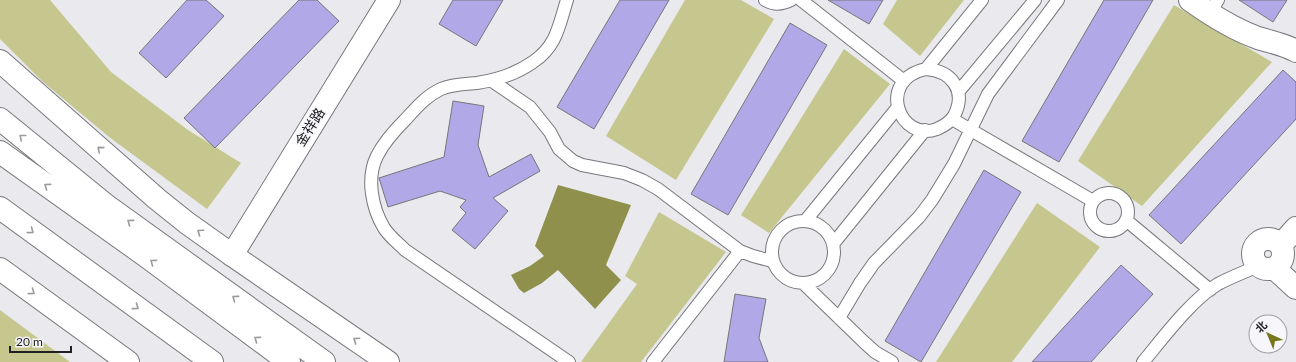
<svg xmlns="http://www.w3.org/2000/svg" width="1296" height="362" font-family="Lato,'Noto Sans SC',sans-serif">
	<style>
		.green { fill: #c5c78f }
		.water { fill: #8e904c }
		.building { fill: #b1a8e8; stroke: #76767a }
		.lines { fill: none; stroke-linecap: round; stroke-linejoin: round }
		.service-casing { stroke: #78777c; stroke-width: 14 }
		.minor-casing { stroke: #78777c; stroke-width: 24 }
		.tertiary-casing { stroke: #78777c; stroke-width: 24 }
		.secondary-casing { stroke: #78777c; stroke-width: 24 }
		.trunk-casing { stroke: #78777c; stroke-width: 24 }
		.service { stroke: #fff; stroke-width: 12 }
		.minor { stroke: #fff; stroke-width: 22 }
		.tertiary { stroke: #fff; stroke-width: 22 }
		.secondary { stroke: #fff; stroke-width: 22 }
		.trunk { stroke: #fff; stroke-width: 22 }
		.oneway { stroke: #9b9b9c }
		.labels { text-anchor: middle; stroke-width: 3.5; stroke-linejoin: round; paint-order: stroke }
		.street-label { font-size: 14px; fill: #202022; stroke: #f6f6fb }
	</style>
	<rect width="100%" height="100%" fill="#e9e9ee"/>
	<path class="green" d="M0,0H50L111,72L188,130L241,163L207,209L109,137L42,81L0,39Z
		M685,0H741L774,19L676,180L606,136Z
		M897,0H964L920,56L883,24Z
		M1174,5L1272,62L1142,206L1078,161Z
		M844,49L890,84L769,233L741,215Z
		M1037,203L1100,247L1012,362H936Z
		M659,212L726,252L641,362H581L637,284L625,276Z
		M0,310L70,362H0Z"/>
	<path class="water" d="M558,185L631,205L606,265L621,280L595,309L558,270L542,283L524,293L519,289L511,275L530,266L544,256L535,246Z"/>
	<path class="building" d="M187,0H206L224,16L166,78L139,53Z
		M299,0H317L339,21L215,148L184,118Z
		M453,0H503L476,46L439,24Z
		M620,0H669L594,129L557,107Z
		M828,0H883L869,24Z
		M1104,0H1153L1059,162L1022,141Z
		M1239,0H1287L1273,22Z
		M790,23L827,45L728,215L691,194Z
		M1283,70L1296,82V119L1181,244L1149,215Z
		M453,101L484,106L478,145L489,177L531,154L540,171L493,198L508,211L475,249L452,230L466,213L460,207L466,200L440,191L388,207L379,178L444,157Z
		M984,170L1021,192L921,362L885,341Z
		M1121,265L1153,294L1091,362H1032Z
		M735,294L766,299L759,338L768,362H724Z"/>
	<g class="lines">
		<defs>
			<path id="service" d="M567,0C559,25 557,46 533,62C516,74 497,80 477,83C465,84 452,84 441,89C426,96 416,108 405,120C394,131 384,142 377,156C366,178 372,208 384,228C390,237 398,243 405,250L569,362
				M765,0C774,5 781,5 791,0
				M801,0L904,81
				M1209,13L1218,0
				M926,69C952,71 967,91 954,116C950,122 944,126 937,129C900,143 875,80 926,69Z
				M926,69L982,0
				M492,81L530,107L550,132L559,149L573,161L582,165L624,173L642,180L658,189L740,251L753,256L772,261
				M959,91L1035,0
				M952,119L1093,201
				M1090 212a19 19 0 1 1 38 0a19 19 0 1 1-38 0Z
				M806,220L898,107
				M1126,220L1210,290
				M772 252a31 31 0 1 1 62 0a31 31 0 1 1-62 0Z
				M833,244L925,130
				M803,283L865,343L875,352L892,362
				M839,318L860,283L874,263L919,217L932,200L954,164L988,94L1058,0
				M653,362L740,251
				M1143,362C1163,338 1192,299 1218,284C1231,277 1245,272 1258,266"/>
			<path id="minor" d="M1190,0C1211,15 1233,29 1258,38C1270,42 1284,44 1296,51
				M1253 254a15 15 0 1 1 30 0a15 15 0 1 1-30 0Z
				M1281,245L1296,228
				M1274,268L1296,288"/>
			<path id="tertiary" d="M0,61L157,199L187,223L232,255L389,0"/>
			<path id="secondary" d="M232,255L388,362
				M0,269L128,362"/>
			<path id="trunk" d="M0,119L107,206L324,362
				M0,152L146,256L289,362
				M0,208L212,362"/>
		</defs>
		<use href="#service" class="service-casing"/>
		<use href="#minor" class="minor-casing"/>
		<use href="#tertiary" class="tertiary-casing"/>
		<use href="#secondary" class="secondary-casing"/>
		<use href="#trunk" class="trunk-casing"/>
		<use href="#service" class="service"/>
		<use href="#minor" class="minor"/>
		<use href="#tertiary" class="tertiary"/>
		<use href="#secondary" class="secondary"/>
		<use href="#trunk" class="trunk"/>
	</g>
	<defs><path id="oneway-chevron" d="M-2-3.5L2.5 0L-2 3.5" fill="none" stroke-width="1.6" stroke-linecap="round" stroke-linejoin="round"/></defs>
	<g class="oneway">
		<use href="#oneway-chevron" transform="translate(22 137) rotate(-141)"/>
		<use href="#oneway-chevron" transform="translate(100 149) rotate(-139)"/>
		<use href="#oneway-chevron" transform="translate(47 186) rotate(-144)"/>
		<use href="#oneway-chevron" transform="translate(130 222) rotate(-144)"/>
		<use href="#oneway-chevron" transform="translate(31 231) rotate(36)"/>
		<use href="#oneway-chevron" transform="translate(200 232) rotate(-145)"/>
		<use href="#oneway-chevron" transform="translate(153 262) rotate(-144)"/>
		<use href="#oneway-chevron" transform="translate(32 292) rotate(36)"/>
		<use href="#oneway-chevron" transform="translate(235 298) rotate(-144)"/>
		<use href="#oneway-chevron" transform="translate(136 307) rotate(36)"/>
		<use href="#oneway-chevron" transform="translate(257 339) rotate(-144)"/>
		<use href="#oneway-chevron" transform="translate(356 340) rotate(-146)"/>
	</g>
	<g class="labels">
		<g class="street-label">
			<text transform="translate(310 127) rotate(-58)" y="5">金祥路</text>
		</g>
	</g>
	<g transform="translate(1268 334) rotate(316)"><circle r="19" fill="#f6f6fb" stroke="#a0a0a4"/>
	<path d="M0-3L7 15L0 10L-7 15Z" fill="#76761c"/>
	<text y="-6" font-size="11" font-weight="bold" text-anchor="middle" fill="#202022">北</text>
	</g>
	<path d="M10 346v6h61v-6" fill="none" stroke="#202022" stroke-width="2"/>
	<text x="16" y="346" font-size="12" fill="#202022" stroke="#f6f6fb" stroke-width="3" paint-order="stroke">20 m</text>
</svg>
